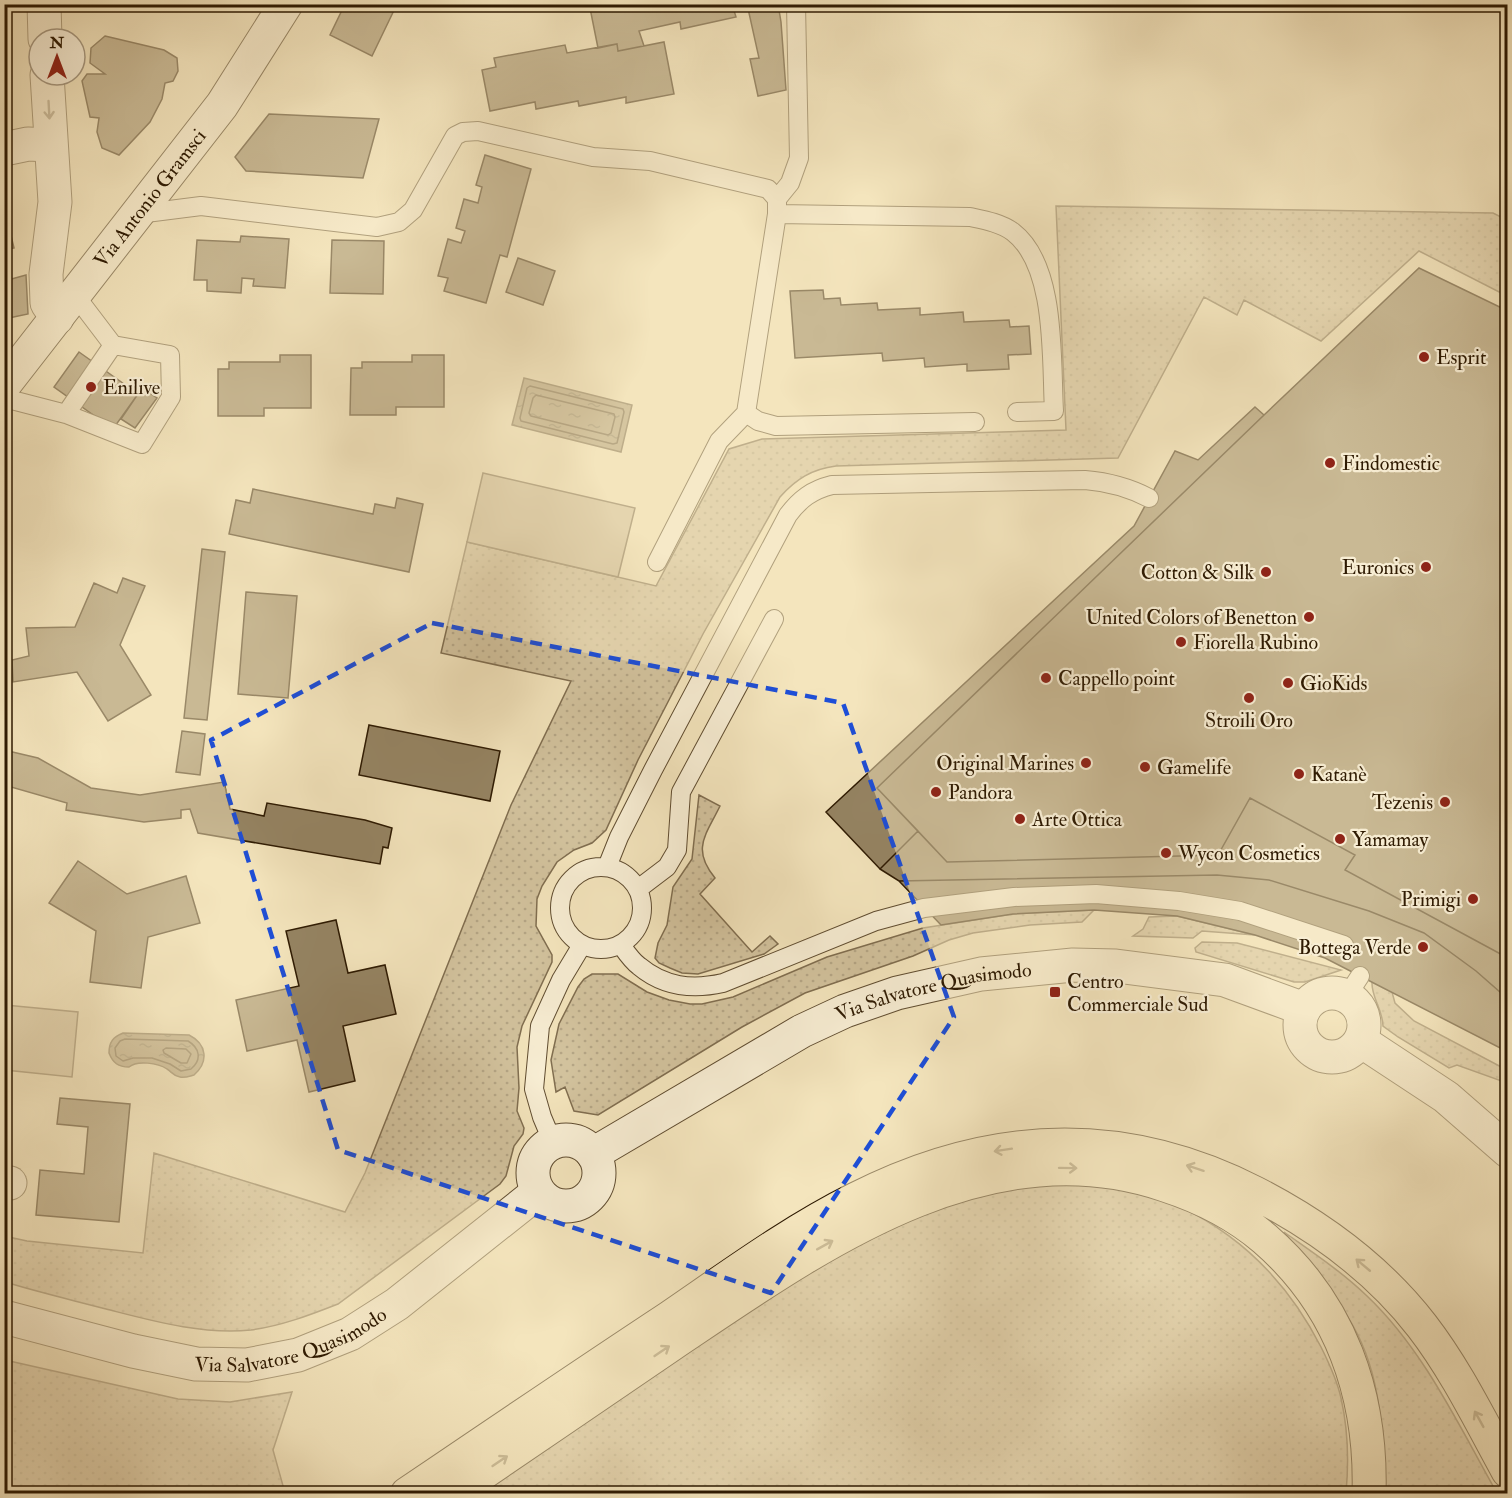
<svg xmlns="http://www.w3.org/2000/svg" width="1512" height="1498" font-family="'IM FELL Double Pica',serif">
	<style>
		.grass { fill: url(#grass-dots); stroke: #806e50; stroke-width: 1.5 }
		.pitch { fill: #d2c29d; stroke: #806e50; stroke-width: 1.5 }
		.water { fill: url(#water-ripples); stroke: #7d6a4c; stroke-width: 1.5 }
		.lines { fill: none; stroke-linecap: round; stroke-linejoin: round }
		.shore { stroke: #705d40; stroke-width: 1.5 }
		.building { fill: #958463; stroke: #2e1a02; stroke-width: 1.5 }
		.service-casing { stroke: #604d31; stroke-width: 20 }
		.minor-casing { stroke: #604d31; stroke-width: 35 }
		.secondary-casing { stroke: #2e1a02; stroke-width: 35 }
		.motorway-casing { stroke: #2e1a02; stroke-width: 35 }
		.service { stroke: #f8eed4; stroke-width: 18 }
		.minor { stroke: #f8eed4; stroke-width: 33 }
		.secondary { stroke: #f8eed4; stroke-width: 33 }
		.motorway { stroke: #f4e5bd; stroke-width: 33 }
		.oneway { stroke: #9d8f76 }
		.oneway2 { stroke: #9b8a69 }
		.marked { fill: none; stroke: #1d4ed8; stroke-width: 4.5; stroke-dasharray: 12 8; stroke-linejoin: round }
		.poi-dot { fill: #8f2418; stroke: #f8eed4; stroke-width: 2 }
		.labels { text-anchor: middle; stroke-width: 4.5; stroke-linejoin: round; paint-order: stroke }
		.street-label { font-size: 20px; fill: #2e1a02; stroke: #f8eed4 }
		.poi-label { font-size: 20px; fill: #2e1a02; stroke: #f8eed4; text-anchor: start }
	</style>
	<defs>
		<pattern id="grass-dots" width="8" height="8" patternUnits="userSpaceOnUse" patternTransform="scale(1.5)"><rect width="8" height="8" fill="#d2c29d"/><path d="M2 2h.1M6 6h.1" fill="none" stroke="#b5a686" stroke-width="1.8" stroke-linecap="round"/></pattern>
		<pattern id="water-ripples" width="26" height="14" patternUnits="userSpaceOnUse" patternTransform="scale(1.5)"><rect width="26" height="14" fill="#b1a07d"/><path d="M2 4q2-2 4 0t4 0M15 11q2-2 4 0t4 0" fill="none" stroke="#908264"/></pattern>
	</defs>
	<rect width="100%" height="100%" fill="#f4e5bd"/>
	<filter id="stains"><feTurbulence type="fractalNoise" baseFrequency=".00333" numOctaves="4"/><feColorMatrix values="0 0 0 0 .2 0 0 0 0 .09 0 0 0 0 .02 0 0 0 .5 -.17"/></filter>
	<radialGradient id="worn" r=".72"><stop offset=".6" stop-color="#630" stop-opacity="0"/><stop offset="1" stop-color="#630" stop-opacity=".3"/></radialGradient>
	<path class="grass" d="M1056,206L1493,213L1507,220V296L1419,251L1321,341L1244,300L1237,315L1204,297L1118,458L836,466C812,469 796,479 780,497L703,634L638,760L606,830L592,843L574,850L557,862L542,886L537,899L536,926L552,955V962L522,1026L517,1047L519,1088L517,1111L524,1128L523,1134L514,1146L506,1176L500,1184L338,1304C310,1315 281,1326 251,1330C202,1335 153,1321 106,1309C72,1300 38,1292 5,1282L4,1236L27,1241L143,1253L154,1153L345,1212L365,1173L511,805L571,681L441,653L467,542L656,586L729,449L762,439L1066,430Z
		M699,795L720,806C706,835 691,849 715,878L700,894L752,952L770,936L778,944L764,954L698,974L682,973L670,968L659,963L655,958L658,943L667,925L673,887L692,859Z
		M1094,910L1082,922L1030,925L973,933L949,940L913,956L805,993L742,1027L598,1115L574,1111L565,1087L556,1092L551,1060L559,1024L578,987L584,979L592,974H618L647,992L669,1000L690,1004H702L733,997L827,957L923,928L1013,914Z
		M1177,916L1255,935L1202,931L1193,938L1133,936L1143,929L1149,917Z
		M1202,942L1237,943L1341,970L1305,982H1294L1196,952L1195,948Z
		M1372,982L1392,992L1395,1003L1414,1021L1507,1070V1083L1457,1065L1449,1068L1398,1037L1383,1026C1383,1010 1371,997 1372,982Z
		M1057,1182C1090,1185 1125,1186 1157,1196C1165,1198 1173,1204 1181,1207C1243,1237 1290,1286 1321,1347C1329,1363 1337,1380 1341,1398C1348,1429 1349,1461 1346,1493L477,1494L787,1284L881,1231L947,1205L1005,1189Z
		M1284,1232C1312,1252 1341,1271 1367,1296C1424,1350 1459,1426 1497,1493H1381C1384,1436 1382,1376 1352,1324C1333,1291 1307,1261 1284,1232Z
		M5,1360L178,1399L230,1402L292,1392L273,1450L285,1493H5Z"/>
	<path class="pitch" d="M483,473L635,508L618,577L467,542Z
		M5,1005L78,1012L72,1077L5,1070Z"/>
	<path class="water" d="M524,378L632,405L621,452L512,425Z
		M123,1033L189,1035C207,1044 209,1062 194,1075C190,1076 185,1078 180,1077C173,1076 172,1072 167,1069C158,1063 137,1060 129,1067C118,1067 113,1063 109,1053C109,1042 113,1037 123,1033Z"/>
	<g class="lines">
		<path class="shore" d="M530,386L623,409L624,412L617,443L613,444L521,421L520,418L527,388Z
			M536,395L614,414L615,417L611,433L608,435L531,416L529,413L533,398Z
			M125,1039L188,1041C200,1048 202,1060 191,1069L181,1071L170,1064L152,1058H133L123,1061L116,1056L115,1048L120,1041Z
			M166,1048L186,1049L191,1054L187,1063H181L164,1053L163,1050Z"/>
	</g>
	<path class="building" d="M4,4H8L5,36H4Z
		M345,4H397L372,56L330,35Z
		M610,4H732L736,17L681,29L680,22L639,31L644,46L618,51L617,44L598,48L590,8Z
		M747,4H778L781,22L786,90L758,96L750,59L759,58Z
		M105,36L164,50L177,58L178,71L173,81L165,83L162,99L150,122L119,155L102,148L97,132L99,118L90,117L82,81L87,74H105L90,63L91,48Z
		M664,42L674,94L626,103V97L579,106L578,101L536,109L535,102L490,111L482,70L496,67L494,58L565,45L567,53L617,44L618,51Z
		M4,86L11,88L4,108Z
		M269,114L379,119L363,178L246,171L235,157Z
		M485,155L531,169L507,257L500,255L486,303L444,291L448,278L438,276L448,239L461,243L465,231L456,228L464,199L478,203L482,187L476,185Z
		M4,207L14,248L4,250Z
		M241,236L289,239L285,288L253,286L254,279L242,278L241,293L207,291V280H194L197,240L240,242Z
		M332,240L384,241L383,294L330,293Z
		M518,258L555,271L543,305L506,292Z
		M1419,268L1508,311V958L1345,870L1355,855L1250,798L1218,855L947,862L877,788L1264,415Z
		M26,275L28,314L4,319V281Z
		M823,290L824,299L840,298L841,305L877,303L878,310L920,308V315L963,312L964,322L1009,320L1010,327L1029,326L1031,354L1008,355L1009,369L967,371V364L925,367L924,358L883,361L882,353L795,358L790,291Z
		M79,352L138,394L113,429L54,387Z
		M280,355H311V408H264V416H218V369H229V362H280Z
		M412,355H444V407H396V415H350L351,368H362V362H412Z
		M142,388L157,398L135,428L121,419Z
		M1255,407L1264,415L877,788L918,831L880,869L826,812L1134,526L1175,451L1198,460Z
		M253,489L373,514L375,504L395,508L397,498L423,504L409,572L229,534L236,500L250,503Z
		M202,549L225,552L207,720L184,718Z
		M123,578L145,586L120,645L151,695L108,721L77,672L13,682L12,660L29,656L26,628L75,627L94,583L117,593Z
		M246,592L297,596L288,698L238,694Z
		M369,725L500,751L490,801L359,775Z
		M182,731L205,734L200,775L176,772Z
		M4,750L38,758L91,788L140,795L224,782L230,809L264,816L267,803L365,820L392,828L388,848L383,847L380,864L198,833L190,809L181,810V818L144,822L66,810L67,803L4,785Z
		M1250,798L1355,855L1345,870L1508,958V999L1476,971L1424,933L1369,911L1269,880L1217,875L899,881L880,869L918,831L947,862L1218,855Z
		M78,861L127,894L186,876L200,923L148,937L141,988L90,982L96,931L49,903Z
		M1217,875L1269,880L1369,911L1424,933L1476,971L1508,999V1052L1325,958L1255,935L1177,916L1094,910L1013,914L941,925L899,881Z
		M336,920L348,973L385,965L396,1014L343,1026L355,1081L309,1092L297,1040L247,1051L236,1000L299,986L286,931Z
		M60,1098L130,1104L119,1222L36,1215L40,1170L84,1174L88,1127L57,1124Z"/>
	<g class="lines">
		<defs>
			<path id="service" d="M777,199L790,183L799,158L796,4
				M138,214L201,206L377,227L399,222L413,210L455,136L463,132L478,131L593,157L650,161L768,189L777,199V214L746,413L719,441L657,562
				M777,214L970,217C984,220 1001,223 1013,232C1057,266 1051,360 1054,411L1017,412
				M4,398L66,414L113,345L75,295
				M746,413L758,421L776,426L975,422
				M66,414L142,444L171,397L170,355L113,345
				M560 908a41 41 0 1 1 82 0a41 41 0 1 1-82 0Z
				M607,867L619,837L653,770L788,515C800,499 812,490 832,485L1085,480C1109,482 1128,487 1149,498
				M638,889L667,867L677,850L681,792L774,619
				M621,945C626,952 632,961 639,966C664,987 692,990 723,983L876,921L924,908L1014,897L1096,894L1179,901L1240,911L1344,945
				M1347,996L1360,976
				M553,1143L542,1117L534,1089L540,1026L561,980L582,945"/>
			<g id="minor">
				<path d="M44,4L45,39"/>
				<path d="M47,75L55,202L46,274L47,303L57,318"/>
				<path d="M4,149L28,144L50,145"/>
				<circle cx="1332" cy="1025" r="32"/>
				<path d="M1361,1041L1446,1097L1508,1151"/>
				<circle cx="566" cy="1173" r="33"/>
				<path id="s1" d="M593,1154L802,1031L845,1011L897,993L981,974L1073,965L1116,966L1225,980L1304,1009"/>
				<path d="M4,1183H10"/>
				<path id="s2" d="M4,1317L133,1351L196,1364L247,1365L298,1355L350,1334L397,1304L538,1192"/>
			</g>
			<g id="secondary">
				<path id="s3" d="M4,385L222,105L286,4"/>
			</g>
			<path id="motorway" d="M407,1494C494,1435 581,1376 669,1318C729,1277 790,1232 856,1199C988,1132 1122,1125 1255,1193C1319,1226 1378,1269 1422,1326C1456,1370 1481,1422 1508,1471
				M452,1494C525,1444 599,1394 672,1344C815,1248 984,1124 1165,1185C1202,1197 1236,1214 1265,1239C1341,1305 1372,1395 1369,1494"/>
		</defs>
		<use href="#service" class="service-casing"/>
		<use href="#minor" class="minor-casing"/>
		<use href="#secondary" class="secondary-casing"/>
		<use href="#motorway" class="motorway-casing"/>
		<use href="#service" class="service"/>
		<use href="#minor" class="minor"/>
		<use href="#secondary" class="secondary"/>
		<use href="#motorway" class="motorway"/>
	</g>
	<defs><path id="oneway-shaft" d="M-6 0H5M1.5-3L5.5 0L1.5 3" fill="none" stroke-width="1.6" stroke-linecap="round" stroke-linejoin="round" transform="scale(1.5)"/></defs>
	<use class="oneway" href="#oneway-shaft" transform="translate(49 110) rotate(87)"/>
	<g class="oneway2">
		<use href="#oneway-shaft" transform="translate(1003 1150) rotate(171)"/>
		<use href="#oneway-shaft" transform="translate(1068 1168) rotate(1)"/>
		<use href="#oneway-shaft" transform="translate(1195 1168) rotate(-162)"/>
		<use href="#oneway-shaft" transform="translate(825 1245) rotate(-29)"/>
		<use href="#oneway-shaft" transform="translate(1363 1265) rotate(-140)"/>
		<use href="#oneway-shaft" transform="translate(662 1351) rotate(-34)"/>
		<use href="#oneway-shaft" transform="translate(1479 1419) rotate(-119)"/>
		<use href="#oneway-shaft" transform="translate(500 1461) rotate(-34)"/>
	</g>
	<path d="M0 0H1512V1498H0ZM432,623L843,703L954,1017L771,1293L338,1150L211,740Z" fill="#f4e5bd" fill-opacity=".55" fill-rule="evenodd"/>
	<path class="marked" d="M432,623L843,703L954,1017L771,1293L338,1150L211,740Z"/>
	<g class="poi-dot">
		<circle cx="1424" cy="357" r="6"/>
		<circle cx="91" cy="387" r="6"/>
		<circle cx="1330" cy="463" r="6"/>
		<circle cx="1426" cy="567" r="6"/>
		<circle cx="1266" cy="572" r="6"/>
		<circle cx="1309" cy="617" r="6"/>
		<circle cx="1181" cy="642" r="6"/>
		<circle cx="1046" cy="678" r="6"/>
		<circle cx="1288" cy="683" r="6"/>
		<circle cx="1249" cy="698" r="6"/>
		<circle cx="1086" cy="763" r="6"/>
		<circle cx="1145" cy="767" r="6"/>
		<circle cx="1299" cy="774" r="6"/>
		<circle cx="936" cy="792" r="6"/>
		<circle cx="1445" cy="802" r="6"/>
		<circle cx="1020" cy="819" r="6"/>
		<circle cx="1340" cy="839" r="6"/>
		<circle cx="1166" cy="853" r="6"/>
		<circle cx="1473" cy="899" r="6"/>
		<circle cx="1423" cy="947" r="6"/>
		<rect x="1049" y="986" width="12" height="12" rx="3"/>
	</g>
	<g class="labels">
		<g class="street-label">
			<text dy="7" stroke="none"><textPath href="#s3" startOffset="237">Via Antonio Gramsci</textPath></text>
			<text dy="7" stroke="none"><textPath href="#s1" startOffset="381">Via Salvatore Quasimodo</textPath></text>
			<text dy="7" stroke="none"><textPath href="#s2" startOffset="297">Via Salvatore Quasimodo</textPath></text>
		</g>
		<g class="poi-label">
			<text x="1436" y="364">Esprit</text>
			<text x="103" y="394">Enilive</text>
			<text x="1342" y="470">Findomestic</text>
			<text x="1414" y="574" text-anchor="end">Euronics</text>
			<text x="1254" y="579" text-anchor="end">Cotton &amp; Silk</text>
			<text x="1297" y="624" text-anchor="end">United Colors of Benetton</text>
			<text x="1193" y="649">Fiorella Rubino</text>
			<text x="1058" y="685">Cappello point</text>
			<text x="1300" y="690">GioKids</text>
			<text x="1249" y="727" text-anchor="middle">Stroili Oro</text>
			<text x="1074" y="770" text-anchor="end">Original Marines</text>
			<text x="1157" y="774">Gamelife</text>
			<text x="1311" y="781">Katanè</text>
			<text x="948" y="799">Pandora</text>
			<text x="1433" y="809" text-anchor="end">Tezenis</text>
			<text x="1032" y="826">Arte Ottica</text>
			<text x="1352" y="846">Yamamay</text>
			<text x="1178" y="860">Wycon Cosmetics</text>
			<text x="1461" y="906" text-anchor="end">Primigi</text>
			<text x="1411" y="954" text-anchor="end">Bottega Verde</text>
			<text x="1067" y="988">Centro<tspan x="1067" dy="23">Commerciale Sud</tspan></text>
		</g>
	</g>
	<rect width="1512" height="1498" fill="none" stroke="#f4e5bd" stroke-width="24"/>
	<rect x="6" y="6" width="1500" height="1486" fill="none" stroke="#2e1a02" stroke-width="3"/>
	<rect x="12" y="12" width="1488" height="1474" fill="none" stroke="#2e1a02" stroke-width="1.5"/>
	<g transform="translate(57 57)"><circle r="28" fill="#f8eed4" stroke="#a79980" stroke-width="1.5"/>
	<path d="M0-4.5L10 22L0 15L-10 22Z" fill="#8f2418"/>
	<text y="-9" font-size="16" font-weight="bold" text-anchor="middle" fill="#2e1a02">N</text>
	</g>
	<rect width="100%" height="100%" filter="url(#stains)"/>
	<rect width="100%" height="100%" fill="url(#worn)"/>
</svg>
